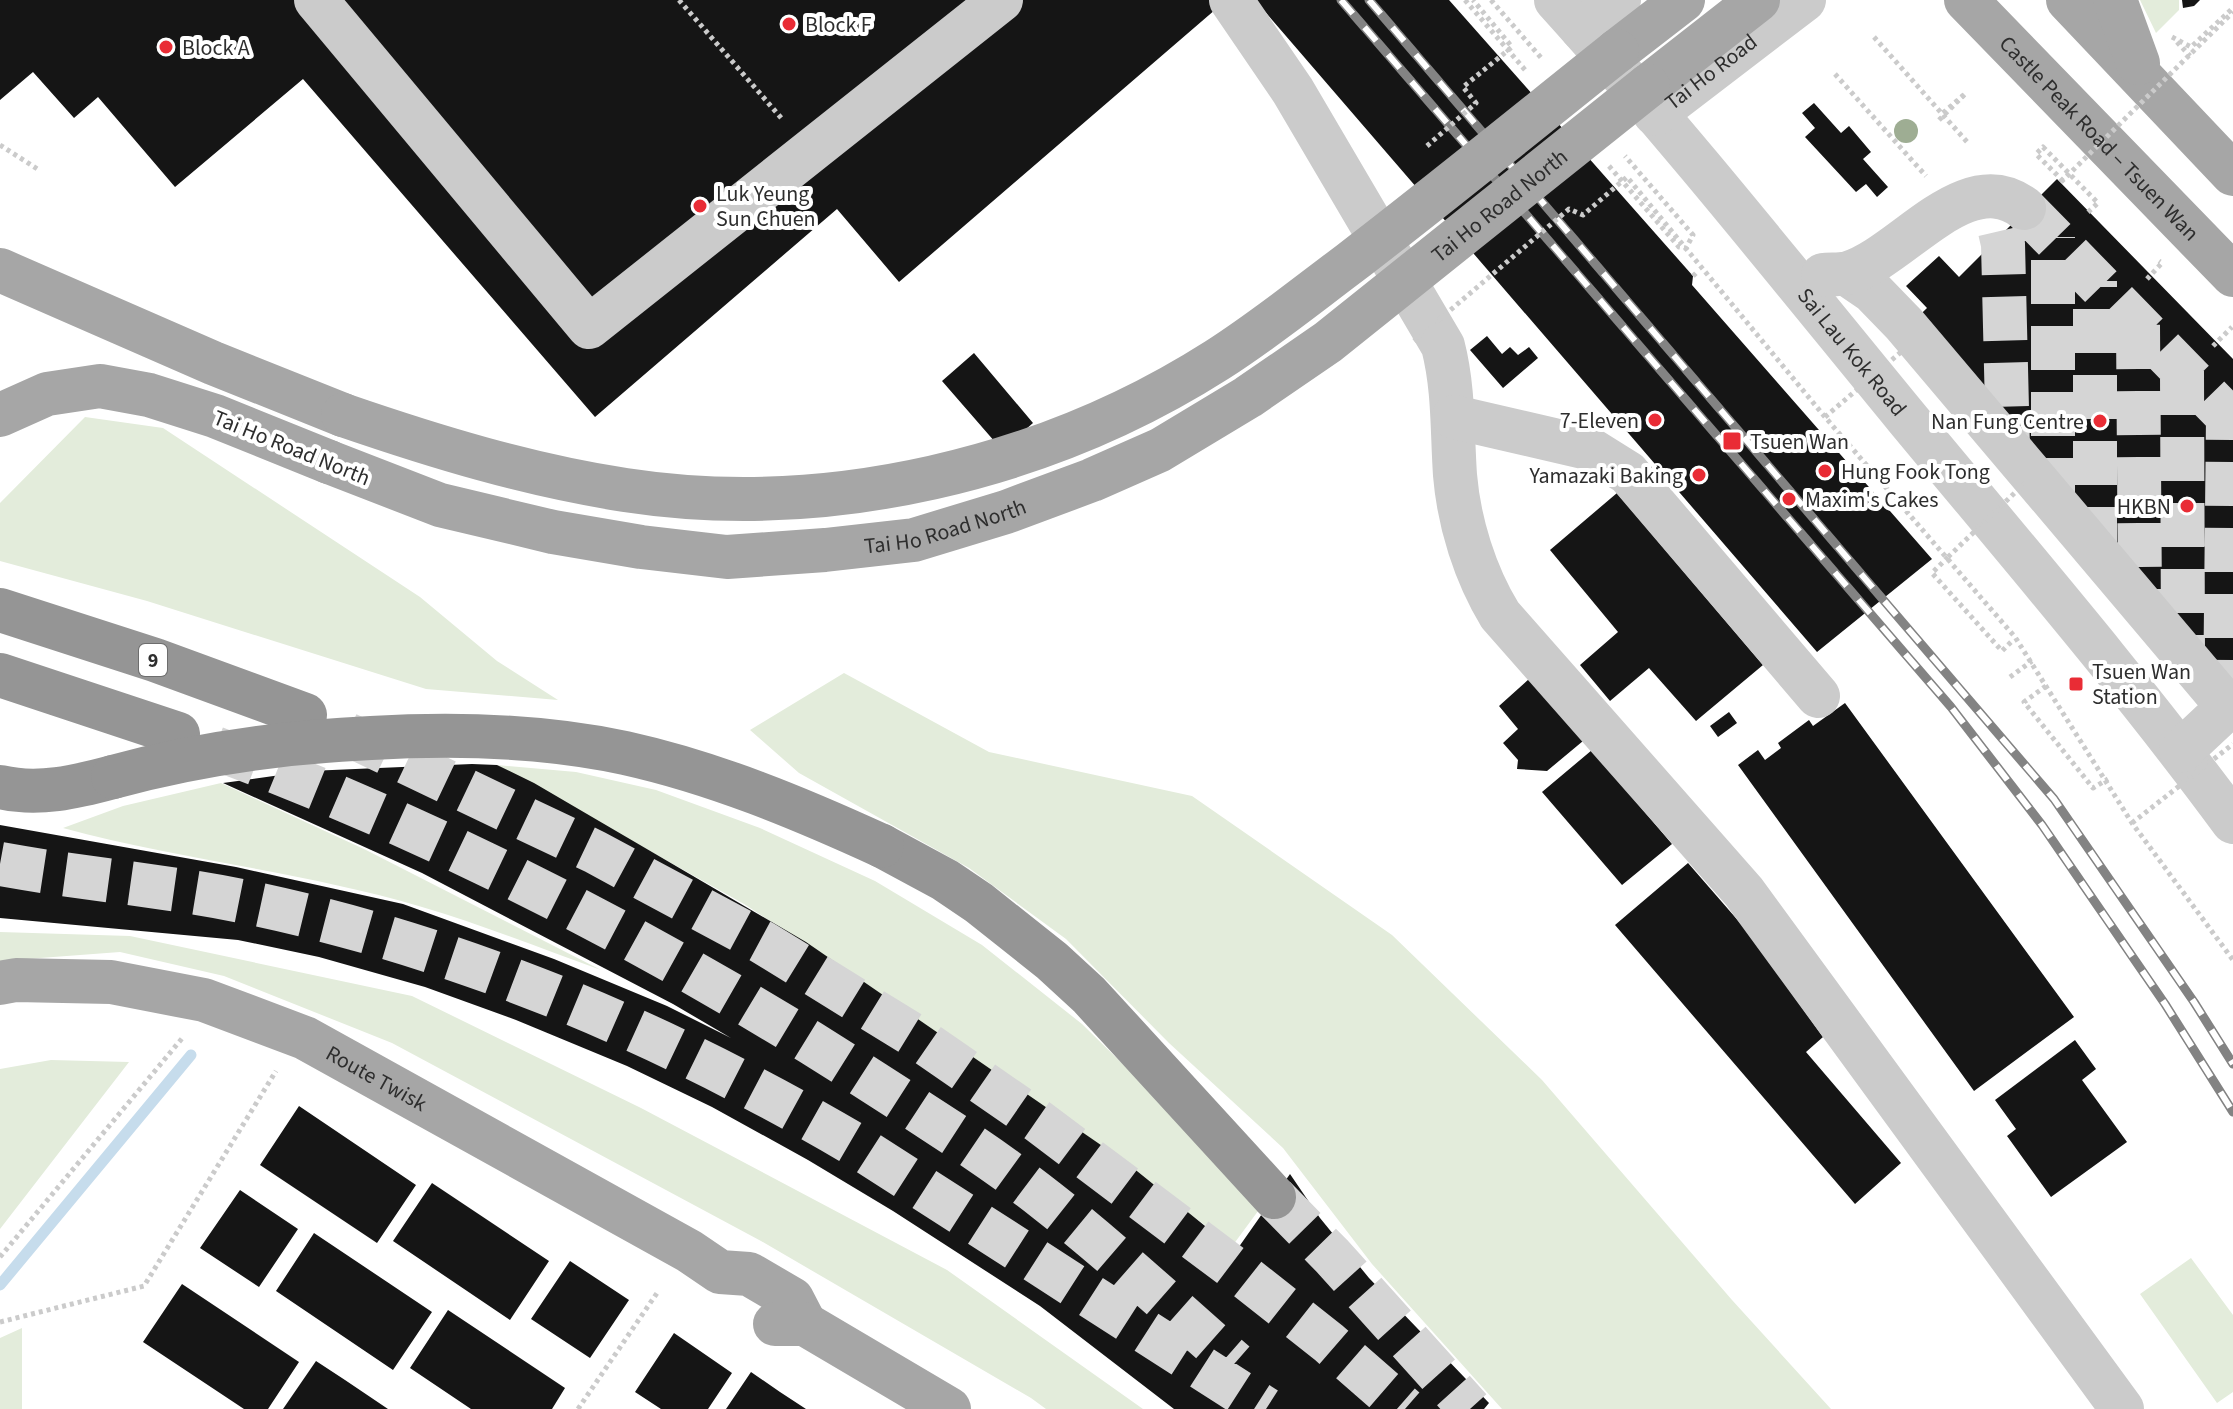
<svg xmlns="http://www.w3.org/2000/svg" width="2233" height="1409" font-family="'Source Sans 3',sans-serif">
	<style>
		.green { fill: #e3ecdb }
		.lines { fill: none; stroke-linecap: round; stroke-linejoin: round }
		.stream { stroke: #c6dcec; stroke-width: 11 }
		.building { fill: #151515 }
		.minor-tunnel { stroke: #d5d5d5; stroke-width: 44; stroke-dasharray: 44 22; stroke-linecap: butt }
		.highway-tunnel { stroke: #d5d5d5; stroke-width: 44; stroke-dasharray: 44 22; stroke-linecap: butt }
		.path { stroke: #cbcbcb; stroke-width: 5; stroke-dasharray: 4 4; stroke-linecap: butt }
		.minor { stroke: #cbcbcb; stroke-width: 44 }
		.major { stroke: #a6a6a6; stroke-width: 44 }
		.highway { stroke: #959595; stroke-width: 44 }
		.rail-casing { stroke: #838383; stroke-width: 9 }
		.rail { stroke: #fff; stroke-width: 6; stroke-dasharray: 18; stroke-linecap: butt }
		.path-bridge { stroke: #cbcbcb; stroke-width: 5; stroke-dasharray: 4 4; stroke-linecap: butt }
		.major-bridge { stroke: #a6a6a6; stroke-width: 44 }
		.highway-bridge { stroke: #959595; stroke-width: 44 }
		.tree { fill: #9ead93 }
		.poi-dot { fill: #e92c35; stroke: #fff; stroke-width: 3 }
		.labels { text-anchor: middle; stroke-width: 8; stroke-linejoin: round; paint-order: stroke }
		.shield { fill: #fff; stroke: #6d6d6d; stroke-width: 2 }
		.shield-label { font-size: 20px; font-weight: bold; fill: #2e2e2e }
		.poi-label { font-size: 22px; fill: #2e2e2e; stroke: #fff; text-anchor: start }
		.street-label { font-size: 22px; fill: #2e2e2e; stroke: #fff }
	</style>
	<rect width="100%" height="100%" fill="#fff"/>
	<path class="green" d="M2140,0H2179V10L2156,33Z
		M85,417L163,428L420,597L497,661L558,700L426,689L147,601L0,561V503Z
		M844,673L989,752L1192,796L1392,935L1542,1080L1732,1300L1831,1409H1502L1372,1264L1283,1148L1169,1043L1066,939L969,868L799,773L750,730Z
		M497,765L576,772L656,790L760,828L875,881L982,945L1082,1024L1264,1203L1233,1245L871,987L744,904Z
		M221,783L366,850L601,970C542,949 483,925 422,907C305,872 181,860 63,828L123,806Z
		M0,932L130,936L412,996L641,1108L947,1270L1143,1409H1046L1031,1398L761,1241L392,1043L224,976L120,952L0,961Z
		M51,1060L129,1062L0,1229V1069Z
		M2191,1258L2233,1315V1392L2217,1403L2140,1294Z
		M22,1328V1409H0V1338Z"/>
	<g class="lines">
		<path class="stream" d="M0,1285L191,1055"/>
	</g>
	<path class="building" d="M0,0H1209L1216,9L899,282L837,209L595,417L303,79L175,187L98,97L74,118L33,72L0,100Z
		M1255,0H1449L1693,276L1692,285L1932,559L1817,652Z
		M2182,0H2200L2194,6L2183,8Z
		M1814,103L1841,133L1849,126L1871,152L1863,159L1888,187L1877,197L1866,184L1856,192L1805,137L1815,128L1802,113Z
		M2057,179L2233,359V696L1892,342L1927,308L1906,286L1939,256L1959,277Z
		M1487,336L1502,354L1510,347L1518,355L1529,347L1538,358L1503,388L1470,350Z
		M974,353L1033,423L1002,450L942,381Z
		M1617,493L1763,665L1696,721L1649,668L1610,701L1580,665L1618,632L1550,550Z
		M1529,679L1583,741L1547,771L1517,769L1518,760L1503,743L1518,729L1499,706Z
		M1845,703L2074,1017L1974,1091L1738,765L1758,750L1765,760L1781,748L1778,743L1809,720L1813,726Z
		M1729,712L1737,723L1718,737L1710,726Z
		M1592,750L1672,844L1622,885L1542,792Z
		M472,764L497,765L534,783L806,942L1127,1163L1236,1251L1290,1174L1320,1218L1369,1278L1489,1403L1484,1409H1174L1040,1306L893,1211L808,1160L712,1107L627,1066L516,1020L425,987L319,957L238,940L0,918V825L236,867L403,904L554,959L667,1006L731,1038L673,1004L422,873L223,783L309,771Z
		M1688,863L1748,932L1823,1037L1806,1052L1901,1163L1855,1204L1615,925Z
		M2075,1040L2096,1069L2082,1080L2127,1142L2051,1197L2007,1136L2016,1129L1995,1100Z
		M299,1106L416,1185L377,1243L260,1165Z
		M432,1183L549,1261L510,1320L393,1241Z
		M240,1190L298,1229L259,1287L200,1248Z
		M314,1233L432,1312L393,1370L276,1291Z
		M570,1261L629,1300L590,1358L531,1319Z
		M182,1284L299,1362L268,1409H244L143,1342Z
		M448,1310L565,1388L552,1409H471L410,1368Z
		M674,1333L732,1373L708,1409H661L635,1392Z
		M316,1361L345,1380L388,1409H283Z
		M751,1372L780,1392L806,1409H726Z"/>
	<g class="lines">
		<path class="minor-tunnel" d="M2024,208L2233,422
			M2000,231L2003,244L2008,450
			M2138,325L2140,604
			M2182,371L2183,654
			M2053,502V237
			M2095,551V281
			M2225,704L2228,417"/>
		<path class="highway-tunnel" d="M347,734L595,852L762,942L918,1038L1038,1121L1235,1269L1329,1343L1405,1409
			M215,748C441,833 658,944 862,1075C924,1115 989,1155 1047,1201C1112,1252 1173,1309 1235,1363
			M0,864C82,879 164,885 246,902C459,946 664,1033 852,1143L1266,1409
			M1274,1197L1332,1256L1470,1409"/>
		<path class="path" d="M679,0L783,120
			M1465,0L1526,71
			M1491,0L1543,60
			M1874,37L1968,143
			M2172,37L2191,47L2233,8
			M2177,42L2190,56
			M1835,74L1926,176
			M1943,113L1966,93
			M0,145L39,170
			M1609,166L1679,247L1686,248L1693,235L1625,156
			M2063,181L2036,154L2043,147L2098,203L2086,214
			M1693,276L1698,271
			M2147,279L2162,263L2159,261
			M2213,346L2232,327
			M1948,557L1932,573L2002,651L2012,641
			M2010,677L2032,661
			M2046,686L2024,702L2093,788L2108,779
			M0,1257L184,1036
			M0,1322L144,1286L276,1071
			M578,1409L657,1293"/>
		<g class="minor">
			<path d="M316,0L589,327L1001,0"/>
			<path d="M1231,0L1293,91L1443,346C1454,389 1452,431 1455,475C1459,523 1475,574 1500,615L1744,892L2122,1409"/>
			<path id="s1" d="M1556,0C1678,135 1791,277 1906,417C2017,551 2130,682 2233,822"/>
			<path d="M1582,29L1619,0"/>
			<path id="s2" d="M1655,114L1804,0"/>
			<path d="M1847,274L1872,291L1904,324L2228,707L2181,751"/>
			<path d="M1823,275C1830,274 1840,275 1848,273C1903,257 1965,164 2024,208"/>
			<path d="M1454,417L1588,448L1628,473L1818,696"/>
		</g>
		<g class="major">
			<path id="s3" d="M1966,0L2233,275"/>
			<path d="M2068,0L2233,174"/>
			<path d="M2115,0L2138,63"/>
			<path d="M1617,51L1683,0"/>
			<path d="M1648,86L1758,0"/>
			<path d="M0,270L213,363L343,415"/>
			<path d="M0,415L47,394L100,386L149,395L215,416L329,462"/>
			<path id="s4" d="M0,983L16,980L111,982L204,1000L305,1038L689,1251L720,1272L749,1274L792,1299L805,1324"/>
			<path d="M775,1324H805L949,1409"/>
		</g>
		<path class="highway" d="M0,610L155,660L305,715
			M0,675L178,734
			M0,787C38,796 76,787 113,777
			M882,846L945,880L979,903L1052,961L1089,995L1274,1197"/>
		<defs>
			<path id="rail" d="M1341,0L1951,707L2042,825L2165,1004L2233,1112
				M1369,0L2054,799L2194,1002L2233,1064"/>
		</defs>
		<use href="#rail" class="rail-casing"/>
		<use href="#rail" class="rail"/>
		<path class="path-bridge" d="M1939,120L1966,93
			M1427,146L1476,103L1463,87L1512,47L1473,0
			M2061,182L2233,12
			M1414,341L1569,209L1583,215L1627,177L1825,417L2015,637L2132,823L2233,960
			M1825,417L1901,352
			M1948,557L2025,483
			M2132,823L2233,744"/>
		<g class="major-bridge">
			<path d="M343,415C436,447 528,475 625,490C827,521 1046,469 1217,360C1264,330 1306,296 1350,263C1440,194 1528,122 1617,51"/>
			<path id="s5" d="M329,462L440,505L553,532L641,547L727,557L825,550L914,540L1006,512L1092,480L1160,450L1248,397L1328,342L1648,86"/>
		</g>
		<path class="highway-bridge" d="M113,777C197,754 284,742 371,738C456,733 541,735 625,753C715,773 799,808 882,846"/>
	</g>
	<circle class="tree" cx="1906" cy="131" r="12"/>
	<g class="poi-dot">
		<circle cx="789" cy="24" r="8"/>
		<circle cx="166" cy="47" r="8"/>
		<circle cx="700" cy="206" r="8"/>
		<circle cx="1655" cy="420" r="8"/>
		<circle cx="2100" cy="421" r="8"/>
		<rect x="1722" y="431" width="20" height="20" rx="4"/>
		<circle cx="1825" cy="471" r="8"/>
		<circle cx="1699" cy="475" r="8"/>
		<circle cx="1789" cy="499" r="8"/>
		<circle cx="2187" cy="506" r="8"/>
		<rect x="2068" y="676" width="16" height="16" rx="4"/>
	</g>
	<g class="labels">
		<rect class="shield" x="139" y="644" width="28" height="32" rx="6"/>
		<g class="shield-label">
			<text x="153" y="667">9</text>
		</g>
		<g class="poi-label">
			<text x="805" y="32">Block F</text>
			<text x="182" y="55">Block A</text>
			<text x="716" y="201">Luk Yeung<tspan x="716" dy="25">Sun Chuen</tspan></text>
			<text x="1639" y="428" text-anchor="end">7-Eleven</text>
			<text x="2084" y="429" text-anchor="end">Nan Fung Centre</text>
			<text x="1750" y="449">Tsuen Wan</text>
			<text x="1841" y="479">Hung Fook Tong</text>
			<text x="1683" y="483" text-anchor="end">Yamazaki Baking</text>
			<text x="1805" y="507">Maxim's Cakes</text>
			<text x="2171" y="514" text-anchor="end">HKBN</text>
			<text x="2092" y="679">Tsuen Wan<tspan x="2092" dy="25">Station</tspan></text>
		</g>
		<g class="street-label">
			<text dy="8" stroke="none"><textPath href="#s2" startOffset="70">Tai Ho Road</textPath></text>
			<text dy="8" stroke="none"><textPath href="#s3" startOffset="192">Castle Peak Road – Tsuen Wan</textPath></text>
			<text dy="8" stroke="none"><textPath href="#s5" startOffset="1280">Tai Ho Road North</textPath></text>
			<text dy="8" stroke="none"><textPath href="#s1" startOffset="460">Sai Lau Kok Road</textPath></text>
			<text transform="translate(292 447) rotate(22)" y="8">Tai Ho Road North</text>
			<text dy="8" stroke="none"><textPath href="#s5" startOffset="632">Tai Ho Road North</textPath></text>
			<text dy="8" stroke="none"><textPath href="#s4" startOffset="396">Route Twisk</textPath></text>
		</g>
	</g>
</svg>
